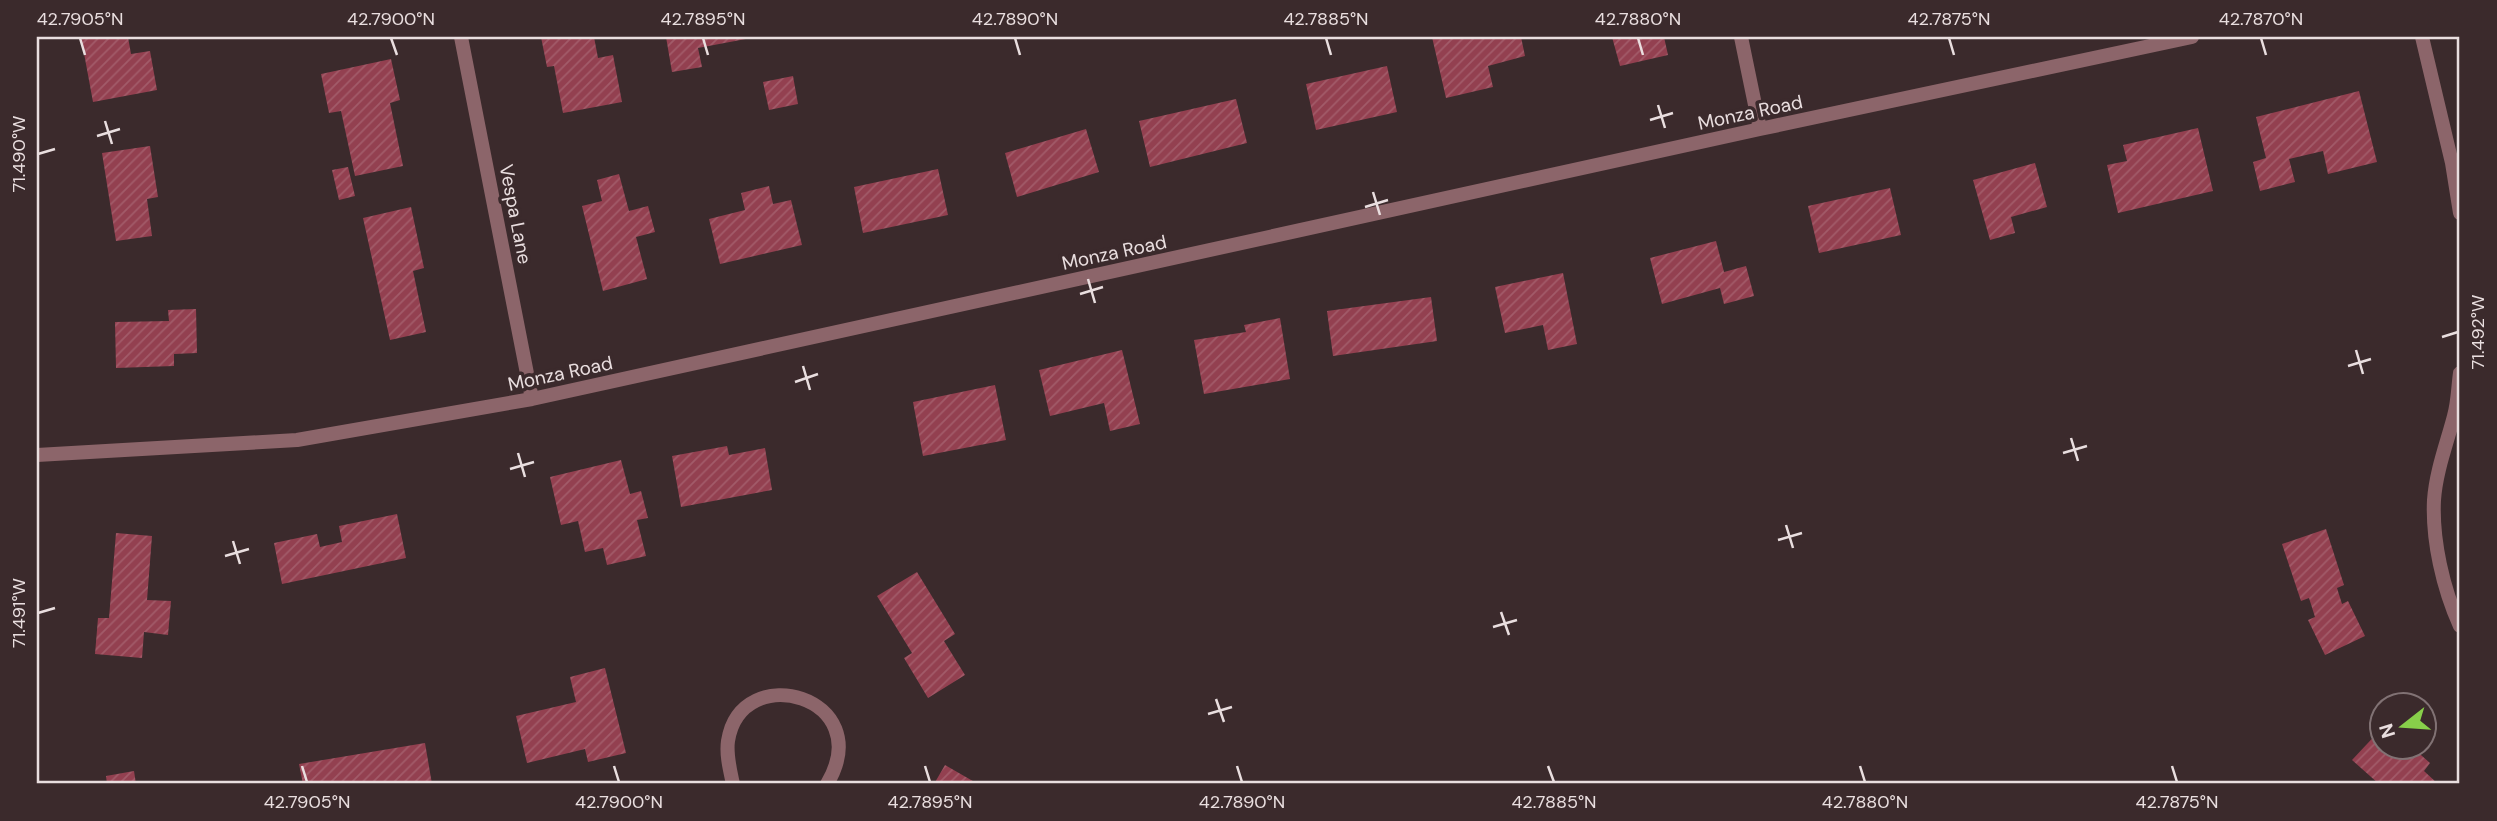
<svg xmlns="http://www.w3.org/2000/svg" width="2497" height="821" font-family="'DM Sans',sans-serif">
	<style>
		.building { fill: url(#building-hatch) }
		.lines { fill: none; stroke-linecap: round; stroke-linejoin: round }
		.street { stroke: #8c656a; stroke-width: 14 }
		.ticks { fill: none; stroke: #e9dedf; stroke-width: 2.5 }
		.labels { text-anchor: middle; stroke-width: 7; stroke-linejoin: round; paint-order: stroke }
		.street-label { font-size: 19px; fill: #e9dedf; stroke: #3b2a2c }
		.neatline { fill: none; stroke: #e9dedf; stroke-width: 2.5 }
		.ticks-label { font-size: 18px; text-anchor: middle; fill: #e9dedf }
	</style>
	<defs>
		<pattern id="building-hatch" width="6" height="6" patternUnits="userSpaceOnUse" patternTransform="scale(1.75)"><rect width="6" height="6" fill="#934050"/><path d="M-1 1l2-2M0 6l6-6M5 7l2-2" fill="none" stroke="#a25b69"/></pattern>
	</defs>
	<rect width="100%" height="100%" fill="#3b2a2c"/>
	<path class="building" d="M81,37H128L131,54L150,51L157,90L93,102Z
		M541,37H594L598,58L613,55L622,102L563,113L554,66L547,67Z
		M666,37H751V38L698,48L702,67L672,72Z
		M1432,37H1521L1525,56L1488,66L1493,87L1446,98Z
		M1612,37H1664L1668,55L1620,66Z
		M391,59L400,100L390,103L403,166L355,176L341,111L329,113L321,74Z
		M1387,66L1397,112L1316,130L1306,84Z
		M793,76L798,104L769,110L763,82Z
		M2359,91L2377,162L2328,174L2323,151L2289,159L2295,182L2260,191L2253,162L2266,158L2256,117Z
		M1236,99L1247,143L1150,167L1139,121Z
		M2198,128L2213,191L2118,213L2107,165L2127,161L2123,145Z
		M1086,129L1099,172L1017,197L1005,153Z
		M150,146L158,197L147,199L152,236L116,241L102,153Z
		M2035,163L2047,207L2011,217L2015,233L1990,240L1973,180Z
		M348,167L355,196L339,200L332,170Z
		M938,169L948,215L863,233L854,187Z
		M619,174L629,211L648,206L655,232L636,237L647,279L603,291L582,206L602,201L597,180Z
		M769,186L773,204L791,200L802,245L720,264L709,219L745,210L741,193Z
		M1890,188L1901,235L1819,253L1808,206Z
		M411,207L424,268L413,271L426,332L390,340L363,218Z
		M1716,241L1724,272L1746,266L1754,296L1724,304L1720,288L1662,304L1650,258Z
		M1563,273L1577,344L1548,350L1543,325L1505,333L1495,287Z
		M1431,297L1437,341L1333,356L1327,311Z
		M196,309L197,353L174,354V366L116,368L115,322L169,321L168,310Z
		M1280,318L1290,379L1204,394L1194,340L1246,332L1244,325Z
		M1122,350L1140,424L1110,431L1104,403L1050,416L1039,370Z
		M995,385L1006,440L923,456L913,402Z
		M727,446L729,455L765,448L772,490L681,507L672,456Z
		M621,460L630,494L641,491L648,518L637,520L646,556L607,565L603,548L585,552L578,521L561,525L550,477Z
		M397,514L406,558L282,584L274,543L317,534L320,547L342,542L339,526Z
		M2326,529L2344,585L2337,588L2342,604L2348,601L2365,636L2325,655L2308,620L2315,617L2309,598L2301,601L2282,544Z
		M116,533L152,536L147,600L171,601L168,635L144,632L142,658L95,654L98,618H109Z
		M917,572L955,634L944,641L965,675L928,698L904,658L912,653L877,596Z
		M605,668L626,753L588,762L585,749L527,763L516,716L576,702L570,677Z
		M2382,728V748H2413L2430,763L2424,771L2438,784H2379L2352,760Z
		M425,743L432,784H303L299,764Z
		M945,765L978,784H934Z
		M134,771L136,784H107L106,776Z"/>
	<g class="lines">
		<path class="street" d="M461,37L532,399
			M1741,37L1760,129
			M2422,37L2452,163L2460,213
			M2460,373C2458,387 2458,402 2454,416C2447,443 2436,471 2434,500C2432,540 2443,589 2460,626
			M37,455L297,440L532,399L1760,129L2192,37
			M733,784C730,770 726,755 728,741C741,658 879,697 827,784"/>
	</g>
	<path class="ticks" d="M80,38L85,55M391,38L397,55M703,38L708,55M1015,38L1020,55M1326,38L1331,55M1638,38L1643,55M1949,38L1954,55M2261,38L2266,55M1658,105L1665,128M1650,120L1673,113M105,121L112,144M97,136L120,129M38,154L55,149M1373,192L1380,215M1365,207L1388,200M1088,279L1095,303M1080,294L1103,287M2442,337L2458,332M2356,350L2363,374M803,366L810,390M2348,366L2371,359M795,382L818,374M2071,438L2078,461M518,453L525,477M2063,453L2087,446M510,469L534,462M1786,525L1793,548M1778,540L1802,533M233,541L240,564M225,556L249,549M1501,612L1509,635M38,613L55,608M1493,627L1517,620M1216,699L1224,722M1208,714L1232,707M302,766L307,782M614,766L619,782M925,766L930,782M1237,766L1242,782M1548,766L1554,782M1860,766L1865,782M2172,766L2177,782"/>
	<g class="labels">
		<g class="street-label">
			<text transform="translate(1750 112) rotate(-12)" y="7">Monza Road</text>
			<text transform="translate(516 214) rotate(79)" y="7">Vespa Lane</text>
			<text transform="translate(1114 252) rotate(-12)" y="7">Monza Road</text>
			<text transform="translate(560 373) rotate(-12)" y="7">Monza Road</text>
		</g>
	</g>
	<rect width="2497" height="821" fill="none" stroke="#3b2a2c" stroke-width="77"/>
	<g transform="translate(2403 726) rotate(253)"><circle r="33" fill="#3b2a2c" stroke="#817274" stroke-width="2"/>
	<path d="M0-5L12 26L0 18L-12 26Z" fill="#88cf4a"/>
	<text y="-10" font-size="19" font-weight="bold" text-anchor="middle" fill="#e9dedf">N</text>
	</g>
	<rect x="38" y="38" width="2420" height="744" class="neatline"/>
	<g class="ticks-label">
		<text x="80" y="25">42.7905°N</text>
		<text x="391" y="25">42.7900°N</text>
		<text x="703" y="25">42.7895°N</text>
		<text x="1015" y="25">42.7890°N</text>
		<text x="1326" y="25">42.7885°N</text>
		<text x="1638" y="25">42.7880°N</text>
		<text x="1949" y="25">42.7875°N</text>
		<text x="2261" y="25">42.7870°N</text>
		<text transform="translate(19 154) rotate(-90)" y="6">71.490°W</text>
		<text transform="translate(2478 332) rotate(-90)" y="6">71.492°W</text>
		<text transform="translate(19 613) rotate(-90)" y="6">71.491°W</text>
		<text x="307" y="808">42.7905°N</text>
		<text x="619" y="808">42.7900°N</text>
		<text x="930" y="808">42.7895°N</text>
		<text x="1242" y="808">42.7890°N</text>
		<text x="1554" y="808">42.7885°N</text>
		<text x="1865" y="808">42.7880°N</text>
		<text x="2177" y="808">42.7875°N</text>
	</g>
</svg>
